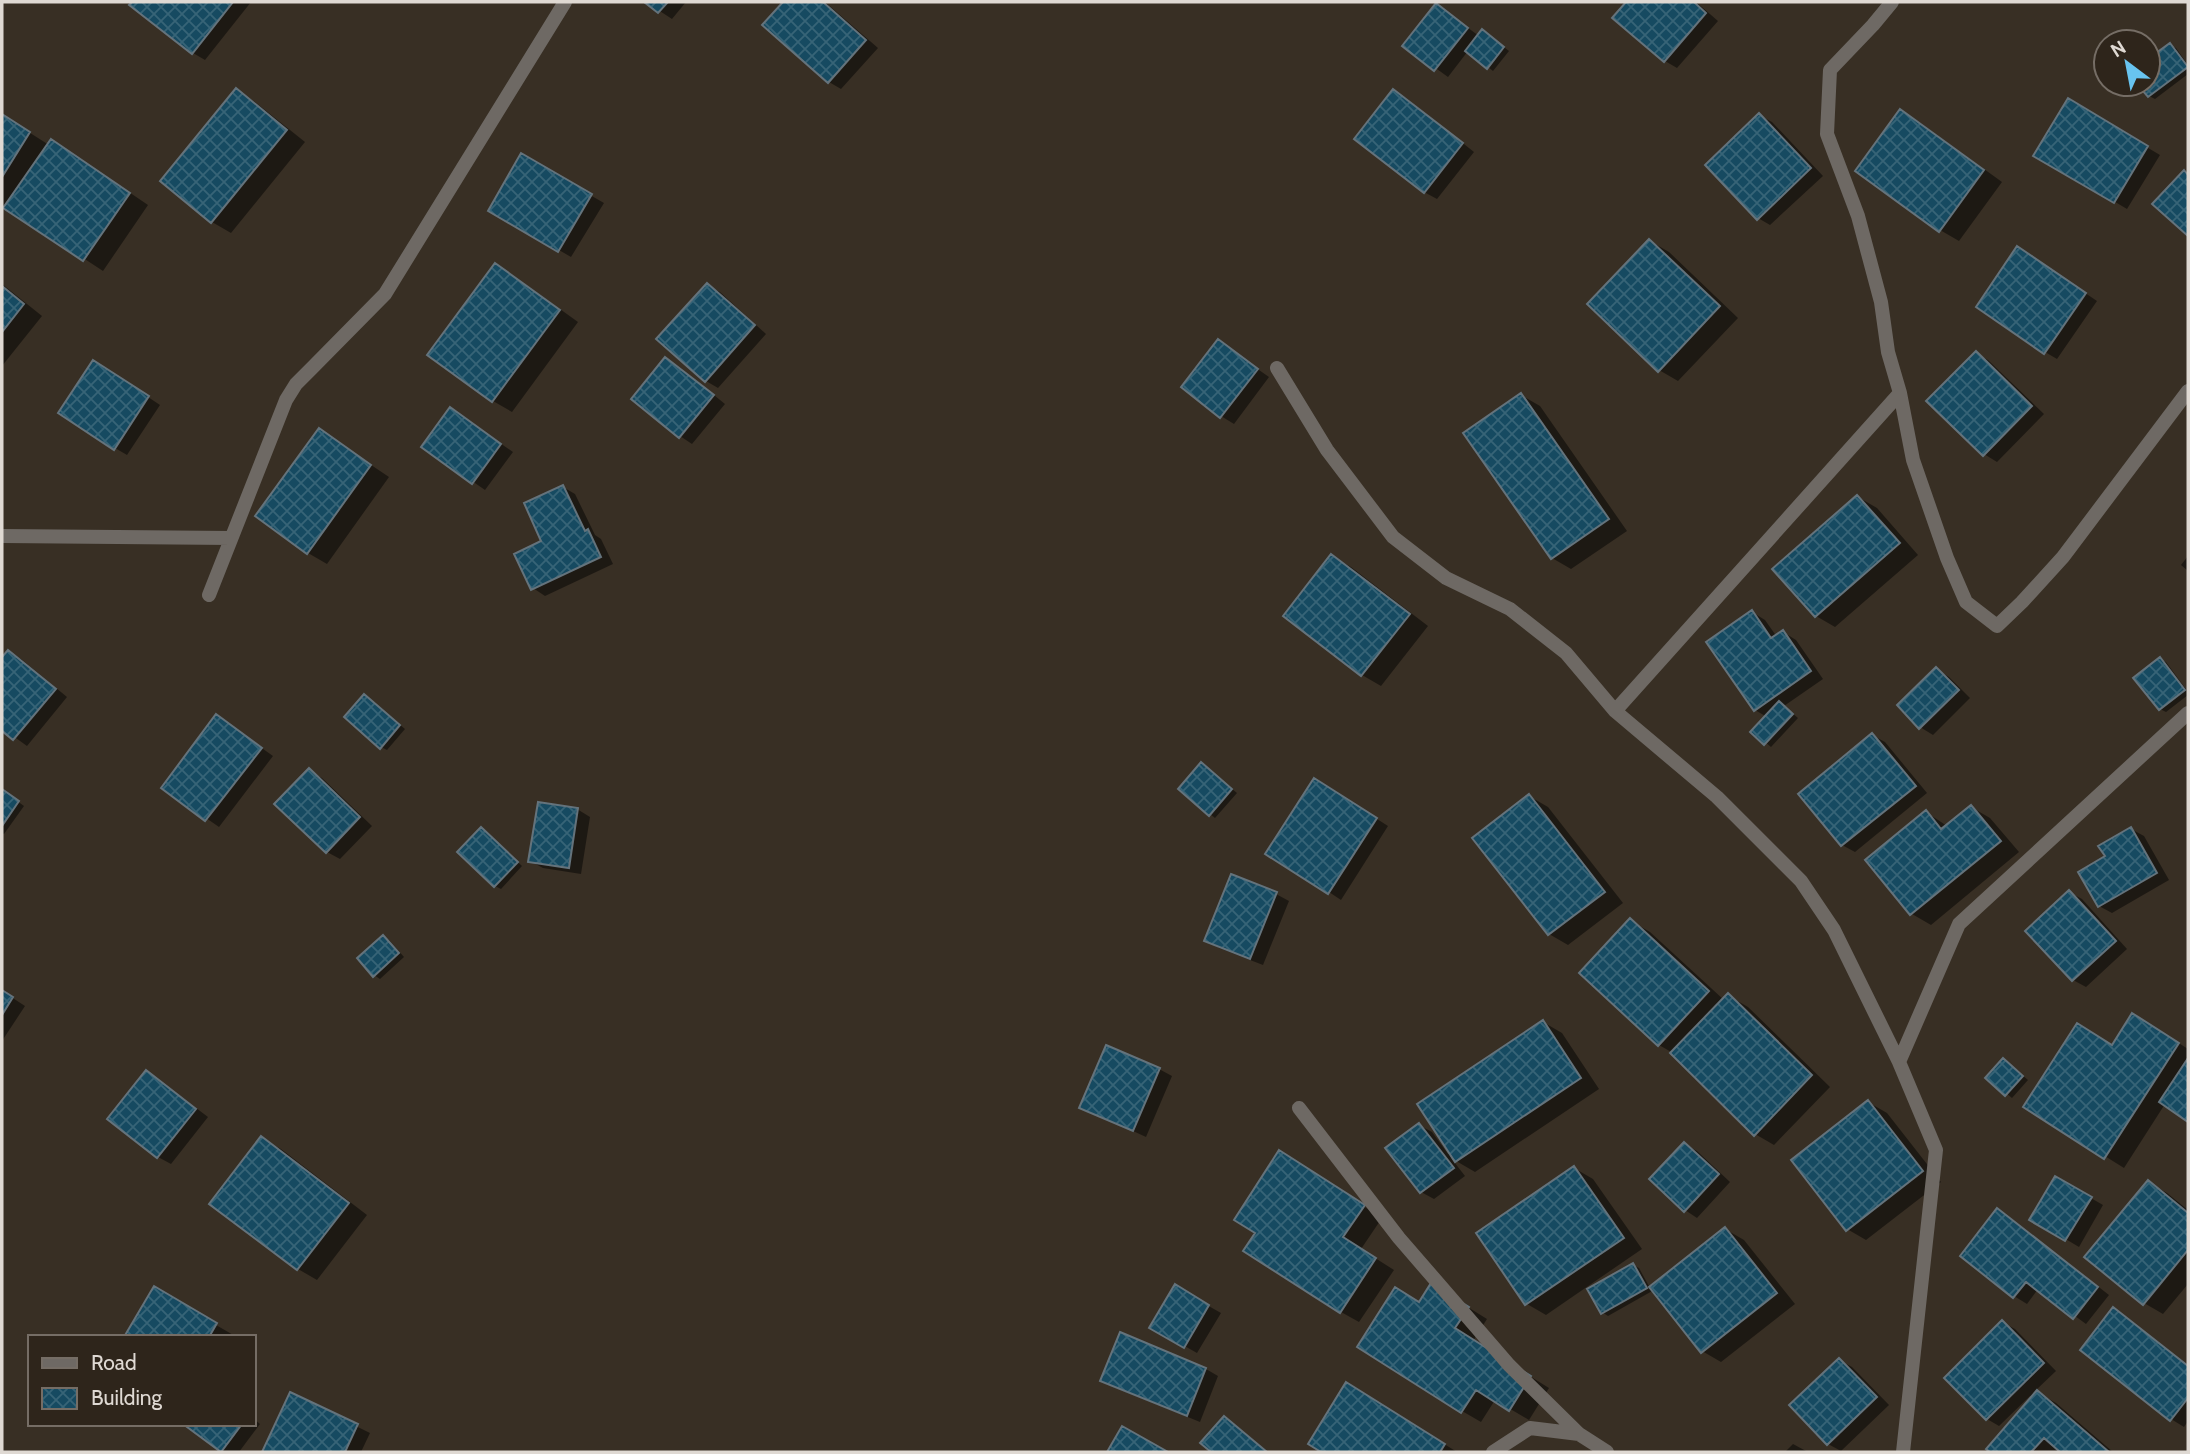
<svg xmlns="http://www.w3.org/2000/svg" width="2190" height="1454" font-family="Cabin,sans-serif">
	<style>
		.shadow { fill: #0007 }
		.building { fill: url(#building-cross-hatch); stroke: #64737c; stroke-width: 2 }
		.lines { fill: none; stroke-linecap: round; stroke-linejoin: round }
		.minor { stroke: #6e6964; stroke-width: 14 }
	</style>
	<defs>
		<pattern id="building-cross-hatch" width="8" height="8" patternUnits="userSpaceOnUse" patternTransform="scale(1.75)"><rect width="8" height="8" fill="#164a61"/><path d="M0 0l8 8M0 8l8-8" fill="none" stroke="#376477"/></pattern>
	</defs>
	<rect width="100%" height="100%" fill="#382f24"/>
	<path class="shadow" d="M134,2H251L205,60L193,53L132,5Z
		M646,2H686L672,19Z
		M785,2H825L878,48L841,89L829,82L764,25Z
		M1628,2H1696L1718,21L1677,68L1665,61L1614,17Z
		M1437,5L1479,36L1488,35L1509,51L1493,71L1468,51L1448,77L1405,46Z
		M2170,45L2176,48L2188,65V74L2155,99L2149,96L2140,84H2148V61Z
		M236,91L255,102L305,142L231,233L212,222L162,181Z
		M1393,91L1406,98L1474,152L1437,199L1424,192Z
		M2069,101L2160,155L2127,209L2036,155Z
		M1900,111L1919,122L2002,182L1959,241L1940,230Z
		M2,115L49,145L51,141L70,152L148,205L103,271L7,208L2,207Z
		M1759,115L1772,122L1823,176L1770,225L1758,218Z
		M522,156L604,203L571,257L490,210Z
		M1650,241L1669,252L1738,318L1678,381L1659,370Z
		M2030,256L2097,301L2057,359L2045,352Z
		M495,265L514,276L578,322L512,412L493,401Z
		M2,284L42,316L2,366Z
		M707,285L720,292L766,334L718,388L706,381Z
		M1219,342L1269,377L1234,424L1221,416Z
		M1976,353L1988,360L2044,414L1997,462L1984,454Z
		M666,359L678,366L725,404L692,444L680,436Z
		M106,369L160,405L127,455L115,448Z
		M1521,395L1540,406L1627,531L1571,569L1552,558Z
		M451,409L513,452L485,490L423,447Z
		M319,430L389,477L327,564L308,553L257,516Z
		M563,487L575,494L595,535L601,539L613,564L545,596L533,588L544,542Z
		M1858,497L1877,508L1918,555L1835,627L1816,616Z
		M1332,556L1351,567L1428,626L1381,686L1362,675L1285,616Z
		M2188,556V571L2181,565Z
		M1752,612L1765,620L1777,637L1783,632L1796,640L1823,679L1784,706L1798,718L1771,747L1753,732L1767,717L1755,710Z
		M9,652L21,659L67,697L27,746L2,728V653L5,656Z
		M2160,659L2166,662L2188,692V695L2166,712L2160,709L2136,678Z
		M1936,669L1949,677L1970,698L1933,735L1920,727Z
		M370,700L405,729L387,750L381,747Z
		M217,716L273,756L219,827L163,788Z
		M1872,735L1885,742L1927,793L1855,852L1842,845L1800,794Z
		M1202,764L1237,793L1215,818L1210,814Z
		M309,771L322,778L372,826L340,859L327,852L277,804Z
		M1327,787L1388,826L1341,900L1329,892Z
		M2,790L24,806L4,834L2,833Z
		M1529,796L1548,807L1623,903L1568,945L1549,934Z
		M1971,807L1990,818L2019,852L1931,925L1912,914L1867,860L1926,812L1947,826Z
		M577,809L590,817L581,874L543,868L530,861Z
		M2131,829L2144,836L2169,880L2112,913L2099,906Z
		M487,833L522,866L501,889L495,886Z
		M1232,876L1276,894L1289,901L1263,965L1219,948L1206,940Z
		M2069,892L2082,899L2127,949L2086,987L2073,980L2027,931Z
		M1631,921L1650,932L1724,1000L1729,996L1748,1007L1830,1087L1774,1145L1755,1134L1673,1053L1659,1045Z
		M383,937L389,940L404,957L380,979L374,975Z
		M2,991L25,1006L2,1041Z
		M1543,1022L1562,1033L1599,1089L1475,1172L1451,1158L1465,1176L1434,1199L1421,1192L1419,1125L1432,1132L1448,1154L1451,1152Z
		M2152,1026L2188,1049V1120L2165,1104L2124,1168L2025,1106L2113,1047Z
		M2009,1064L2028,1080L2012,1098L1988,1078Z
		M1159,1069L1172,1076L1146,1137L1081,1107Z
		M147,1072L159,1080L208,1117L171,1164L158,1157L110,1119Z
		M1868,1102L1887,1113L1941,1182L1866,1240L1847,1229Z
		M262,1139L281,1149L367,1215L317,1280L298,1269L212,1204Z
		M1684,1144L1697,1151L1730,1182L1697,1218L1685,1210Z
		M1298,1164L1382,1218L1361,1249L1394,1270L1359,1322L1341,1312Z
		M1574,1168L1593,1179L1642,1249L1546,1315L1527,1304L1478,1234Z
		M2056,1178L2103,1205L2079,1247L2032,1219Z
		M2148,1182L2167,1193L2188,1210V1284L2163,1314L2144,1303Z
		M1998,1211L2010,1218L2109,1295L2086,1324L2038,1289L2027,1304L2014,1296Z
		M1725,1229L1744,1240L1795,1304L1721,1362L1702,1351L1654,1290L1608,1316L1602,1312L1633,1265L1639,1268L1650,1288Z
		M1175,1287L1221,1313L1197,1353L1151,1327Z
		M154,1289L235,1336L126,1337Z
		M1450,1296L1487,1319L1473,1341L1549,1388L1529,1420L1495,1400L1481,1422L1462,1411Z
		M2114,1309L2126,1317L2188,1366V1421L2184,1427L2171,1419L2082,1350Z
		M2002,1322L2015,1329L2056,1371L2035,1391L2056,1403L2113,1452H1993L1988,1449L2032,1398L2030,1396L1999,1426L1987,1419Z
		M1121,1334L1206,1369L1218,1376L1200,1422L1114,1387L1102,1380Z
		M1839,1360L1852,1367L1889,1405L1841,1451L1828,1444Z
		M291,1394L370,1433L361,1452H264Z
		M1366,1395L1457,1452H1324L1310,1443Z
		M254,1419L260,1424L239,1452H223L186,1424H254Z
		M1224,1419L1237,1426L1268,1452H1214L1203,1443Z
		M1793,1444L1806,1451L1807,1452H1785Z"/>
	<path class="building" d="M132,2H233L192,54L129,5Z
		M644,2H668L658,13Z
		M783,2H823L866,40L828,83L762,25Z
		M1626,2H1694L1706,13L1664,62L1612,18Z
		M1436,3L1468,28L1434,71L1402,46Z
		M1482,29L1504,47L1487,69L1465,51Z
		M2170,43L2188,67L2148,97L2137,84H2148V59Z
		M236,88L287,130L211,223L160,181Z
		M1393,89L1463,143L1424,193L1354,139Z
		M2068,98L2148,146L2114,203L2033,156Z
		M1900,109L1984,170L1939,232L1855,171Z
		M1759,113L1811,168L1757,220L1705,165Z
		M2,114L30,132L2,177Z
		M51,139L130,193L83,261L3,208Z
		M521,153L592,194L558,252L488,211Z
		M2184,170L2188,175V236L2152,204Z
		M1649,239L1720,306L1658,372L1587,304Z
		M2017,246L2086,293L2044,354L1976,307Z
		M495,263L560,310L492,402L427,355Z
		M707,283L755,325L705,382L656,339Z
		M2,286L24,304L2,332Z
		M1218,339L1258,369L1220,418L1181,387Z
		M1976,351L2032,406L1983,456L1926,401Z
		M665,357L714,395L679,438L631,399Z
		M93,360L149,396L114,450L58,413Z
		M1521,393L1609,519L1551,559L1463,433Z
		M450,407L501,444L472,484L421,447Z
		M319,428L371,465L307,554L255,516Z
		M563,485L585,531L588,529L601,557L531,590L514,554L541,541L524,503Z
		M1857,495L1900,543L1815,617L1772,569Z
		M1331,554L1410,614L1361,676L1283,616Z
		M1752,610L1771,638L1783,630L1811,671L1754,711L1706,642Z
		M8,650L56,689L13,740L2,731V657Z
		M2160,657L2185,690L2159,710L2133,678Z
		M1936,667L1959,690L1919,729L1897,705Z
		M364,694L400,725L380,749L344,717Z
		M1779,701L1793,714L1764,745L1750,732Z
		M216,714L262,748L205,821L161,788Z
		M1872,733L1916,786L1841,846L1798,794Z
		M1201,762L1232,789L1209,816L1178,789Z
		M309,768L360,817L326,853L274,804Z
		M1314,778L1377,818L1328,894L1265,854Z
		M2,789L19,801L2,826Z
		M1529,794L1605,892L1548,935L1472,838Z
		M538,802L578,808L569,868L528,862Z
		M1971,805L2001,841L1910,915L1865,860L1926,810L1941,829Z
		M481,827L518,862L494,887L457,852Z
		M2131,827L2157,873L2098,907L2078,872L2105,856L2098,846Z
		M1231,874L1277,892L1250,959L1204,941Z
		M2069,890L2116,941L2072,981L2025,931Z
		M1630,918L1709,991L1658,1046L1579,973Z
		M383,935L399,953L373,977L357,958Z
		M2,990L13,997L2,1015Z
		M1728,993L1812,1075L1754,1136L1670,1053Z
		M2132,1013L2179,1043L2104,1159L2023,1107L2077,1023L2112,1045Z
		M1543,1020L1581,1078L1455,1162L1417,1104Z
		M1106,1045L1160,1068L1133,1131L1079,1108Z
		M2003,1058L2023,1076L2005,1096L1985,1078Z
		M2188,1058V1122L2159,1102Z
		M146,1070L196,1109L157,1158L107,1119Z
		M1868,1100L1923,1171L1846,1231L1791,1160Z
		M1419,1123L1454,1168L1420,1193L1385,1148Z
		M261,1136L349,1203L297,1270L209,1204Z
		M1684,1142L1719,1174L1684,1212L1649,1179Z
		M1279,1150L1365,1205L1343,1237L1376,1258L1340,1313L1243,1251L1255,1233L1234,1220Z
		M1574,1166L1624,1238L1525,1305L1476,1233Z
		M2055,1176L2092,1197L2065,1241L2029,1220Z
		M2148,1180L2188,1213V1250L2143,1305L2084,1257Z
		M1997,1208L2098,1287L2073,1319L2026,1282L2013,1298L1960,1256Z
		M1725,1227L1777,1293L1701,1353L1649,1287Z
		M1633,1263L1647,1288L1601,1314L1587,1289Z
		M1431,1283L1469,1307L1455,1328L1531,1376L1509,1411L1476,1390L1461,1413L1357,1347L1395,1287L1419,1302Z
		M1175,1284L1209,1305L1184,1348L1149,1328Z
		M154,1286L217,1323L209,1337H124Z
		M2113,1307L2188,1366V1398L2170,1421L2080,1350Z
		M2002,1320L2044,1363L1986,1420L1944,1378Z
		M1120,1332L1206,1368L1187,1416L1100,1381Z
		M1839,1358L1877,1397L1827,1445L1789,1405Z
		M1346,1382L1445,1444L1440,1452H1321L1308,1444Z
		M2037,1390L2109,1452H2060L2044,1438L2031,1452H1990L1986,1449Z
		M290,1392L358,1424L345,1452H262Z
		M1224,1416L1267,1452H1211L1200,1443Z
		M183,1424H242L221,1452Z
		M1122,1426L1168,1452H1107Z"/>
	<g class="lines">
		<path class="minor" d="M1892,2L1873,25L1830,70L1827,134L1858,216L1881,302L1888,352L1900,393L1913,460L1947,558L1966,602L1997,626L2022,602L2063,557L2188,391
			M1277,368L1327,450L1393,537L1446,578L1510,609L1566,653L1615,711L1717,797L1801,881L1834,930L1899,1062L1936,1150L1903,1452
			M2,536L231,538
			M209,595L286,400L296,384L312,368L385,294L565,2
			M1615,711L1900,393
			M1899,1062L1959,924L2188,713
			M1299,1108L1399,1238L1509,1365L1579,1434L1607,1452
			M1493,1452L1530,1428L1579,1434"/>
	</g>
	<rect width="2190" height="1454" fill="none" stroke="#dfd9d3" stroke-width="7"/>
	<rect x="28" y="1335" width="228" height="91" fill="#2e251b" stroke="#756d65" stroke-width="2"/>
	<rect x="42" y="1358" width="35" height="10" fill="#6e6964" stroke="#756d65" stroke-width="2"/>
	<text x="91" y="1370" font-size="21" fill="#dfd9d3">Road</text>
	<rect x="42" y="1388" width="35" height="21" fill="url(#building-cross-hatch)" stroke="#756d65" stroke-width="2"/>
	<text x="91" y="1405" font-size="21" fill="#dfd9d3">Building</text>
	<g transform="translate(2127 63) rotate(328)"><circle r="33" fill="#2e251b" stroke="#756d65" stroke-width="2"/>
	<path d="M0-5L12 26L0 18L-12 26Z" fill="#68c4f0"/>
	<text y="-10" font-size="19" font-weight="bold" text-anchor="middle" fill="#dfd9d3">N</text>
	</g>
</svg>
